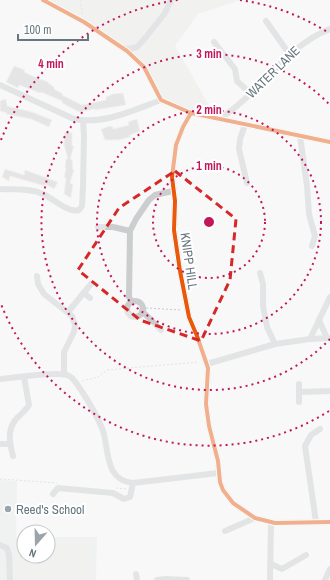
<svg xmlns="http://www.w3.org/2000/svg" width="330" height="580" viewBox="0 0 330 580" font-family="'Archivo Narrow',sans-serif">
<rect width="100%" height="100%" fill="#f8f8f8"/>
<polygon fill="#e7e9e8" points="0,480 17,481 16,537 24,537 24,556 48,556 48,537 97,537 96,580 0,580"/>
<g fill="#e8eae6">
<polygon points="47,0 241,0 198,14 175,46 215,116 193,111 162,98 145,66"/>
<polygon points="89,542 92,580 14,580 16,545 24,545 24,556 48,556 48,544"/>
</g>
<g fill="#cecfd0" stroke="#e8e8e8">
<polygon points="14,66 25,70 24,72 37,78 46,81 55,88 54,89 63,94 62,95 82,105 106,100 106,97 113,94 123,93 126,105 95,110 95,109 79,112 62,103 62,101 41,92 40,93 19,85 18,88 6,82"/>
<polygon points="6,99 7,106 32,112 52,120 49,127 31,119 6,114 7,113 0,111 0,101"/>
<polygon points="137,119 140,131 130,135 130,137 118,140 105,140 101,129 110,126 113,127 113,129 129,125 128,122"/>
<polygon points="65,132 72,133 72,146 74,146 70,159 72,159 73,170 74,170 70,183 73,184 71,198 64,194 66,178 64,178 66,168 65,168 66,159 68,159 64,145"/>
<polygon points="5,169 24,175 25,170 58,182 54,189 45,184 45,186 10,176 9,181 2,177"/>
</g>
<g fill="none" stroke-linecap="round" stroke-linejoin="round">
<g stroke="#c9cacb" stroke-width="1" stroke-dasharray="2 2" stroke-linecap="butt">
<polyline points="80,0 83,15"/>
<polyline points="146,308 181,310"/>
<polyline points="82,381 98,377 107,370 199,362"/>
<polyline points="0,479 57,483"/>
<polyline points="116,488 127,489"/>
</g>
<g stroke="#cbcdce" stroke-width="6">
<polyline points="43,0 84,22 127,51 144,67 161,100 191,113 330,142"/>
<polyline points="266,21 290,55"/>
<polyline points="214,42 235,69 237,81 251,94"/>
<polyline points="123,48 130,49 137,47 146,37 165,13 171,0"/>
<path d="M 0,85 L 74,119 C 103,125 134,110 161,100"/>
<polyline points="191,113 183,127 176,145 172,177 175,201 174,230 180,271 189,317 197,336 208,368 206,404 209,426 218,461 220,482 223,490 233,503 255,518 275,523 330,522"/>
<path d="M 219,119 C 260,94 285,46 330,29"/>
<polyline points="245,125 240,139 239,149 247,183"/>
<polyline points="300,136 307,186 309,214 315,236 312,246"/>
<path d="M 0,189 C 14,190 30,188 43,194 C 54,199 68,213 79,210 L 82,206 L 83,187 L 84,135 L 83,121"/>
<polyline points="98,227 113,227 130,231"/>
<polyline points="260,273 263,284 263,306 267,327 275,344"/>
<polyline points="37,276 38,284 44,294 72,316 75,325 74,332 64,352 64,374"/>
<polyline points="84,293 90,298"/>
<circle cx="135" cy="309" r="8"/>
<polyline points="132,302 129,297 130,231 136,219 149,200 155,195 173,191"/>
<polyline points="142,311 161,330"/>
<polyline points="68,312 91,284"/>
<polyline points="319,320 327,338"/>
<polyline points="310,339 330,297"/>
<polyline points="207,364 275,344 310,339 330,338"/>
<path d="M 0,379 C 16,378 52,371 67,375 C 74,377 77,385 81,390 C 89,402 96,414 102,428 C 110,448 103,480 133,483 L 218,473"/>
<polyline points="299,384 299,402"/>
<polyline points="300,392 330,391"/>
<polyline points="0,444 10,444"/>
<path d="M 13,456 C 9,442 7,427 18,417 C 22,413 26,410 29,405 L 24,377"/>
<polyline points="53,494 58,488 113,493 124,499 130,497 133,483"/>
<polyline points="316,522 305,446 311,435 320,429"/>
<polyline points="225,531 255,518"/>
<polyline points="0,545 7,548 9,555 10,580"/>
<polyline points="271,564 282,569 306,555"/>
<polyline points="136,574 137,580"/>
<polyline points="157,580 165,579 187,580"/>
<polyline points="270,580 271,522"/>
<polyline points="325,580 330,569"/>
</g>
<g stroke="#fff" stroke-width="6">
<g id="cycleway">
<polyline points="43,0 84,22 127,51 144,67 161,100 191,113 330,142"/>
<polyline points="191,113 183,127 176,145 172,177 175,201 174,230 180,271 189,317 197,336 208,368 206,404 209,426 218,461 220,482 223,490 233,503 255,518 275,523 330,522"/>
</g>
</g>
<use href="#cycleway" stroke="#e8590c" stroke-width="4"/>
</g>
<path d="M0 0H330V580H0ZM 175,171 L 236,219 L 230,280 L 201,341 L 140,320 L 78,270 L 119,208 Z" fill="#f8f8f8" fill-opacity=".55" fill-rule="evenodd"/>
<path fill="none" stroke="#d62828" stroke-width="3" stroke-dasharray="8 5" stroke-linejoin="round" d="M 175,171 L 236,219 L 230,280 L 201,341 L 140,320 L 78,270 L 119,208 Z"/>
<g fill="none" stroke="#c2185b" stroke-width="2" stroke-dasharray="2 4">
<circle cx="209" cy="222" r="56"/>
<circle cx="209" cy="222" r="112"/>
<path d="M330 339A168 168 0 1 1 330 105"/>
<path d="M329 411A224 224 0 0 1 1 304M1 140A224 224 0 0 1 178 0M240 0A224 224 0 0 1 329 33"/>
</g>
<circle fill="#9aa4a9" stroke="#fff" stroke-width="1.5" cx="8" cy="509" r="4"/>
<g text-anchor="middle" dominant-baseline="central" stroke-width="4" stroke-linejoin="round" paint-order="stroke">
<g font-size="13" fill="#67777f" stroke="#fff">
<text transform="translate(273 72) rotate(-44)">WATER LANE</text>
<text transform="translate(189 261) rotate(82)">KNIPP HILL</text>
</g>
<g font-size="13" fill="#67777f" stroke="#fff" text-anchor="start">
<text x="16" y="509">Reed's School</text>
</g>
</g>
<circle cx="209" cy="222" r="6" fill="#c2185b" stroke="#fff" stroke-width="2"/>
<g font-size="12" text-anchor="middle" font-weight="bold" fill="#c2185b" stroke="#fff" stroke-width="4" stroke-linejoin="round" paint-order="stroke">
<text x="209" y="58">3 min</text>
<text x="51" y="68">4 min</text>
<text x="209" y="114">2 min</text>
<text x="209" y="170">1 min</text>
</g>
<g transform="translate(36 544) rotate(200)"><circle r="19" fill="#ffffff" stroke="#c2c9cc"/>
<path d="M0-3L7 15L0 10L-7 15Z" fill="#9aa4a9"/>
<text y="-6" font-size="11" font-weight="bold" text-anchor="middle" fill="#67777f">N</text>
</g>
<path d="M18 34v6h70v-6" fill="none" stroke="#67777f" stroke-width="2"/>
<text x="24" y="34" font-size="12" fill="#67777f" stroke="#ffffff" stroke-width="3" paint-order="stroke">100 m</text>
</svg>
